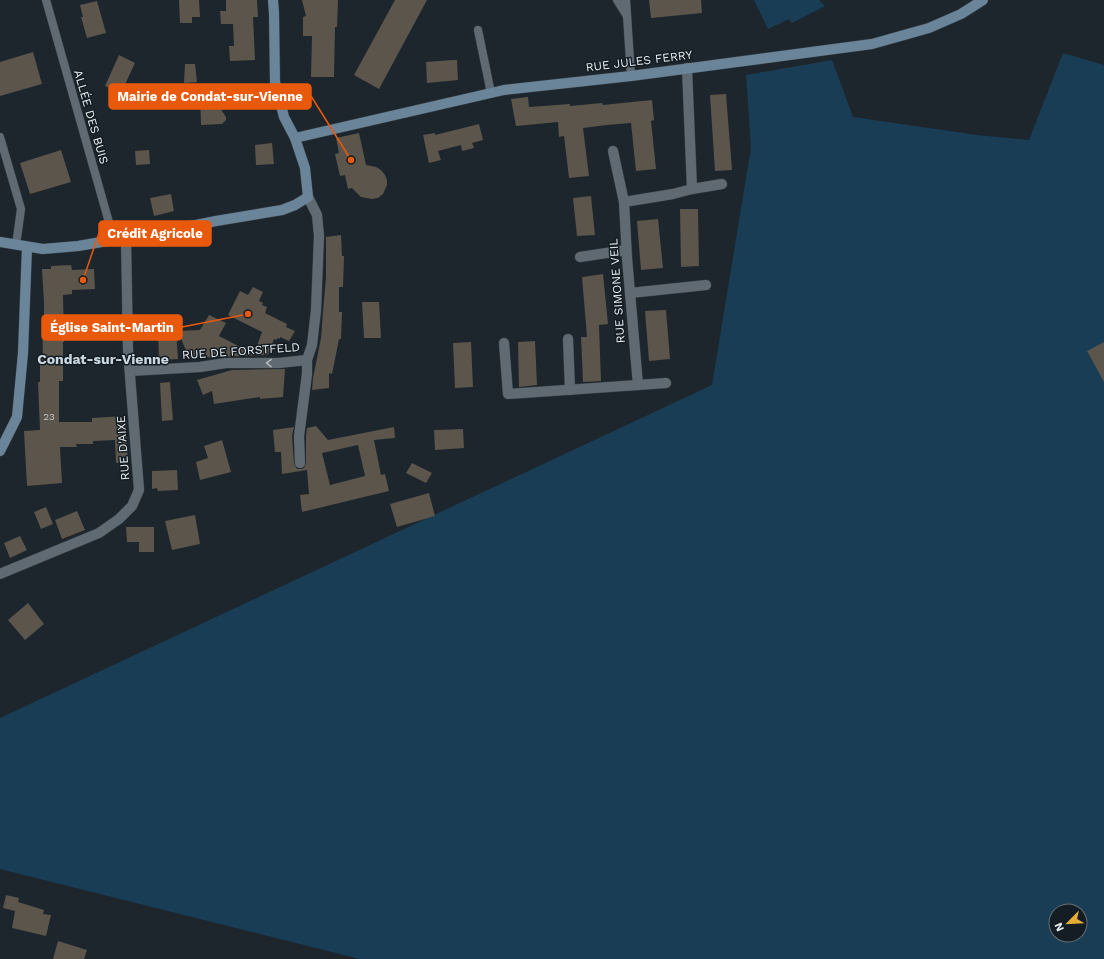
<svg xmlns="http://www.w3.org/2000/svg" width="1104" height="959" viewBox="0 0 1104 959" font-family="'Work Sans',sans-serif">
<rect width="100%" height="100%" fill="#1d262d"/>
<g fill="#193d55" fill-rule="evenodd">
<polygon points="754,0 819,0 825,6 792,23 789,19 768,29"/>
<path d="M 1063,53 L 1104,65 L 1104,959 L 360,959 L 0,869 L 0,718 L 712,385 L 751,148 L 746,75 L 832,60 L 853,117 L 977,135 L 1029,140 ZM 1056,911 L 1080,911 L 1080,935 L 1056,935 Z"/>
</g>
<g fill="#5b554b" fill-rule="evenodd">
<polygon points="179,0 199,0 200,17 192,17 192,23 180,23"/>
<polygon points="226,0 257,0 258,17 253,17 255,60 230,61 229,46 234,46 233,24 221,24 220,11 226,11"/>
<polygon points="302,0 338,0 337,27 335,27 334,77 311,77 312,36 303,36 303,17 306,16"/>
<polygon points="395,0 427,0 379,89 354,75"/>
<polygon points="649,0 701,0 702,13 651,18"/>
<polygon points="97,1 106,33 87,38 81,17 83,17 80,5"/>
<polygon points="33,52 42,84 0,96 0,62"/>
<polygon points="119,55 135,63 121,93 105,86"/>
<polygon points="452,60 457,60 458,80 427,83 426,62"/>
<polygon points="185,64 195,64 197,82 184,83"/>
<polygon points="200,89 219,89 220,108 226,117 226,120 222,124 201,125"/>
<polygon points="726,94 732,170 715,171 710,95"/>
<polygon points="528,97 529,107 570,104 570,106 602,103 603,105 652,100 654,120 651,121 656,169 636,171 631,123 607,125 583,128 589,176 569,178 564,136 559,137 558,122 516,126 511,99"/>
<polygon points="479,124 483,140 472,143 474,148 462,151 461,145 438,151 441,160 429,163 423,135 435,133 435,135"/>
<polygon points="359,133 366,165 376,167 381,170 385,175 387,180 387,185 383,194 378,198 372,199 361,197 352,188 348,189 345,175 340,176 335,154 339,153 336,138"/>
<polygon points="272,143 274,164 256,165 255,145"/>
<polygon points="61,150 71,182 30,194 20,163"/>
<polygon points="149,150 150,164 136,165 135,151"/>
<polygon points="171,194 174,211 154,216 150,198"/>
<polygon points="591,196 595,235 577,236 573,198"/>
<polygon points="680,209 698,209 699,266 681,267"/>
<polygon points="658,219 663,268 641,270 637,221"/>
<polygon points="341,235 342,256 344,256 343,287 339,287 339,312 342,312 341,339 339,339 332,374 329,373 329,388 312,390 313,378 321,338 323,312 326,277 326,237"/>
<polygon points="71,265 72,270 94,269 95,289 72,290 72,294 63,295 64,342 63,342 63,381 59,381 59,422 92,422 92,418 125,416 128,462 116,463 115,440 93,441 93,444 76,444 77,447 60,447 62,483 27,486 24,431 40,430 38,382 40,382 40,359 43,359 42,320 44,320 44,303 42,269 51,269 51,266"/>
<polygon points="603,274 608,324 599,325 601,381 583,382 581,337 587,337 582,277"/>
<polygon points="253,287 263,292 259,301 263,303 262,305 267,307 265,313 287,324 286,327 295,331 289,341 280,337 280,339 278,338 276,340 274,339 268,355 189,358 178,331 200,330 209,315 226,323 219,336 254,354 262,332 228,315 240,291 248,295"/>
<polygon points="362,302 379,302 381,338 364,338"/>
<polygon points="666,310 670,359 649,361 645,311"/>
<polygon points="176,331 178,359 159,360 158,332"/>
<polygon points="535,341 537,385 519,387 518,342"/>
<polygon points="471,342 473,387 455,388 453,343"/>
<polygon points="1104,342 1104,382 1087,351"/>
<polygon points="285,369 283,397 260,399 260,397 214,404 212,391 203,395 197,380 232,370"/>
<polygon points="170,382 173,420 162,421 160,383"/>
<path d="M 316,426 L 328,440 L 394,427 L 395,438 L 374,440 L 381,475 L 385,474 L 389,491 L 302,512 L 300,495 L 309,494 L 307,470 L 282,474 L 281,452 L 275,452 L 273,430 L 294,427 L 292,436 L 294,463 L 297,469 L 301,469 L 304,468 L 306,463 L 306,436 L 307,428 ZM 358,445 L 365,476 L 330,485 L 322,453 Z"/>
<polygon points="463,429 464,448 435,450 434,430"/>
<polygon points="222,440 231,472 200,480 196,462 208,458 204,446"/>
<polygon points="412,463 432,473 426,483 406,473"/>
<polygon points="177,470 178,490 158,491 157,488 152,489 152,471"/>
<polygon points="429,493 435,516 397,527 390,504"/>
<polygon points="46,507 53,524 41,529 34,512"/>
<polygon points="77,511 85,530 62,539 55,520"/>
<polygon points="195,515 200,544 172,550 165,521"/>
<polygon points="126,527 154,527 154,552 139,552 139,542 127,542"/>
<polygon points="20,536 27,550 10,558 4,543"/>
<polygon points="28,603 44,624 25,640 8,620"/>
<polygon points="6,895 19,898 18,902 44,910 43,914 51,915 46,936 12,928 15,911 3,908"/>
<polygon points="58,941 87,950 84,959 53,959"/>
</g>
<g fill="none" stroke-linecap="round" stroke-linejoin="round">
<g stroke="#384045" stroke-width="9">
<g id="lane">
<polyline points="46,0 114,240"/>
<polyline points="617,0 627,16"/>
<polyline points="626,0 631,76"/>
<polyline points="478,30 491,93"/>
<polyline points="0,137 21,209 17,238 15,245"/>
</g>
</g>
<g stroke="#384045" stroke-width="11">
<g id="street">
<polyline points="613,151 624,202"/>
<polyline points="692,189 722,184"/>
<polyline points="580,257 626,250"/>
<polyline points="630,293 706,285"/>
<polyline points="568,339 570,390"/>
<polyline points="504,343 508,394 638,385 627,258 624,202 673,194 692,189 687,68"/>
<polyline points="130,371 200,367 226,363 279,363 307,360"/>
<polyline points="638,385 666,383"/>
<polyline points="300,463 299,436 307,374 307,360 312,345 316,310 319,236 317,215 308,197"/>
<polyline points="0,574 99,533 119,519 132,506 139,490 128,350 126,238"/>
</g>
</g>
<g stroke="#384045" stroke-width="11">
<g id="secondary">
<polyline points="295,138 504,90 631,76 872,44 929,28 961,14 983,0"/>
<polyline points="0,242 43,249 78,246 166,231 216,221 282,210 295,205 308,197 305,168 295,138 284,117 275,82 274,13 273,0"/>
<polyline points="0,451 17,417 23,353 27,247"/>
</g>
</g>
<use href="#lane" stroke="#606a72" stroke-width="8"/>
<use href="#street" stroke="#606a72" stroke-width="10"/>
<use href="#secondary" stroke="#6a8599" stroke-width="10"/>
</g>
<defs><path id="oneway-chevron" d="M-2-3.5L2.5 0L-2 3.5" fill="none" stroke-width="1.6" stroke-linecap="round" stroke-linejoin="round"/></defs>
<use stroke="#b0b8be" href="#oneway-chevron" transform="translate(269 363) rotate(-179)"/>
<g text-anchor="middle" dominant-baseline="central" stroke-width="3" stroke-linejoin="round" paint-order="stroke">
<g font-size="10" fill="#c3c6c7">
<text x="49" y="416">23</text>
</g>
<g font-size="12" fill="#e6ecf0" stroke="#141d23">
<text transform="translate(639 61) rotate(-7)">RUE JULES FERRY</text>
<text transform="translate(91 117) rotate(74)">ALLÉE DES BUIS</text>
<text transform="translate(617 291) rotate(-94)">RUE SIMONE VEIL</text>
<text transform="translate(241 351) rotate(-4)">RUE DE FORSTFELD</text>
<text transform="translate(123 448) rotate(-94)">RUE D'AIXE</text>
</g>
<g font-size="14" font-weight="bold" fill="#ccd8e1" stroke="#141d23">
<text x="103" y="359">Condat-sur-Vienne</text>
</g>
</g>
<path fill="none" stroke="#e8590c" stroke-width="1.5" d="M351 160L311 96M83 280L99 233M248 314L182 327"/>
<g fill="#e8590c" stroke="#141d23" stroke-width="1.5">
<circle cx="351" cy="160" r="4"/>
<circle cx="83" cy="280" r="4"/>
<circle cx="248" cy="314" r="4"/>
</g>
<g fill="#e8590c" stroke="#e8590c" stroke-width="1.5">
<rect x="109" y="84" width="202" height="25" rx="4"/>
<rect x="99" y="221" width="112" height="25" rx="4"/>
<rect x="42" y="315" width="140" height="25" rx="4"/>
</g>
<g font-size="13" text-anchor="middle" font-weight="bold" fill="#fff">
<text x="210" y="101">Mairie de Condat-sur-Vienne</text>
<text x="155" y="238">Crédit Agricole</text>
<text x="112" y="332">Église Saint-Martin</text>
</g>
<g transform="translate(1068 923) rotate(246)"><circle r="19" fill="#141d23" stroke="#687075"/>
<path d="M0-3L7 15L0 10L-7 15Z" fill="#e6ac36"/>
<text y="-6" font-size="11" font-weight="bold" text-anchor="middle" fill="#e6ecf0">N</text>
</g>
</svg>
